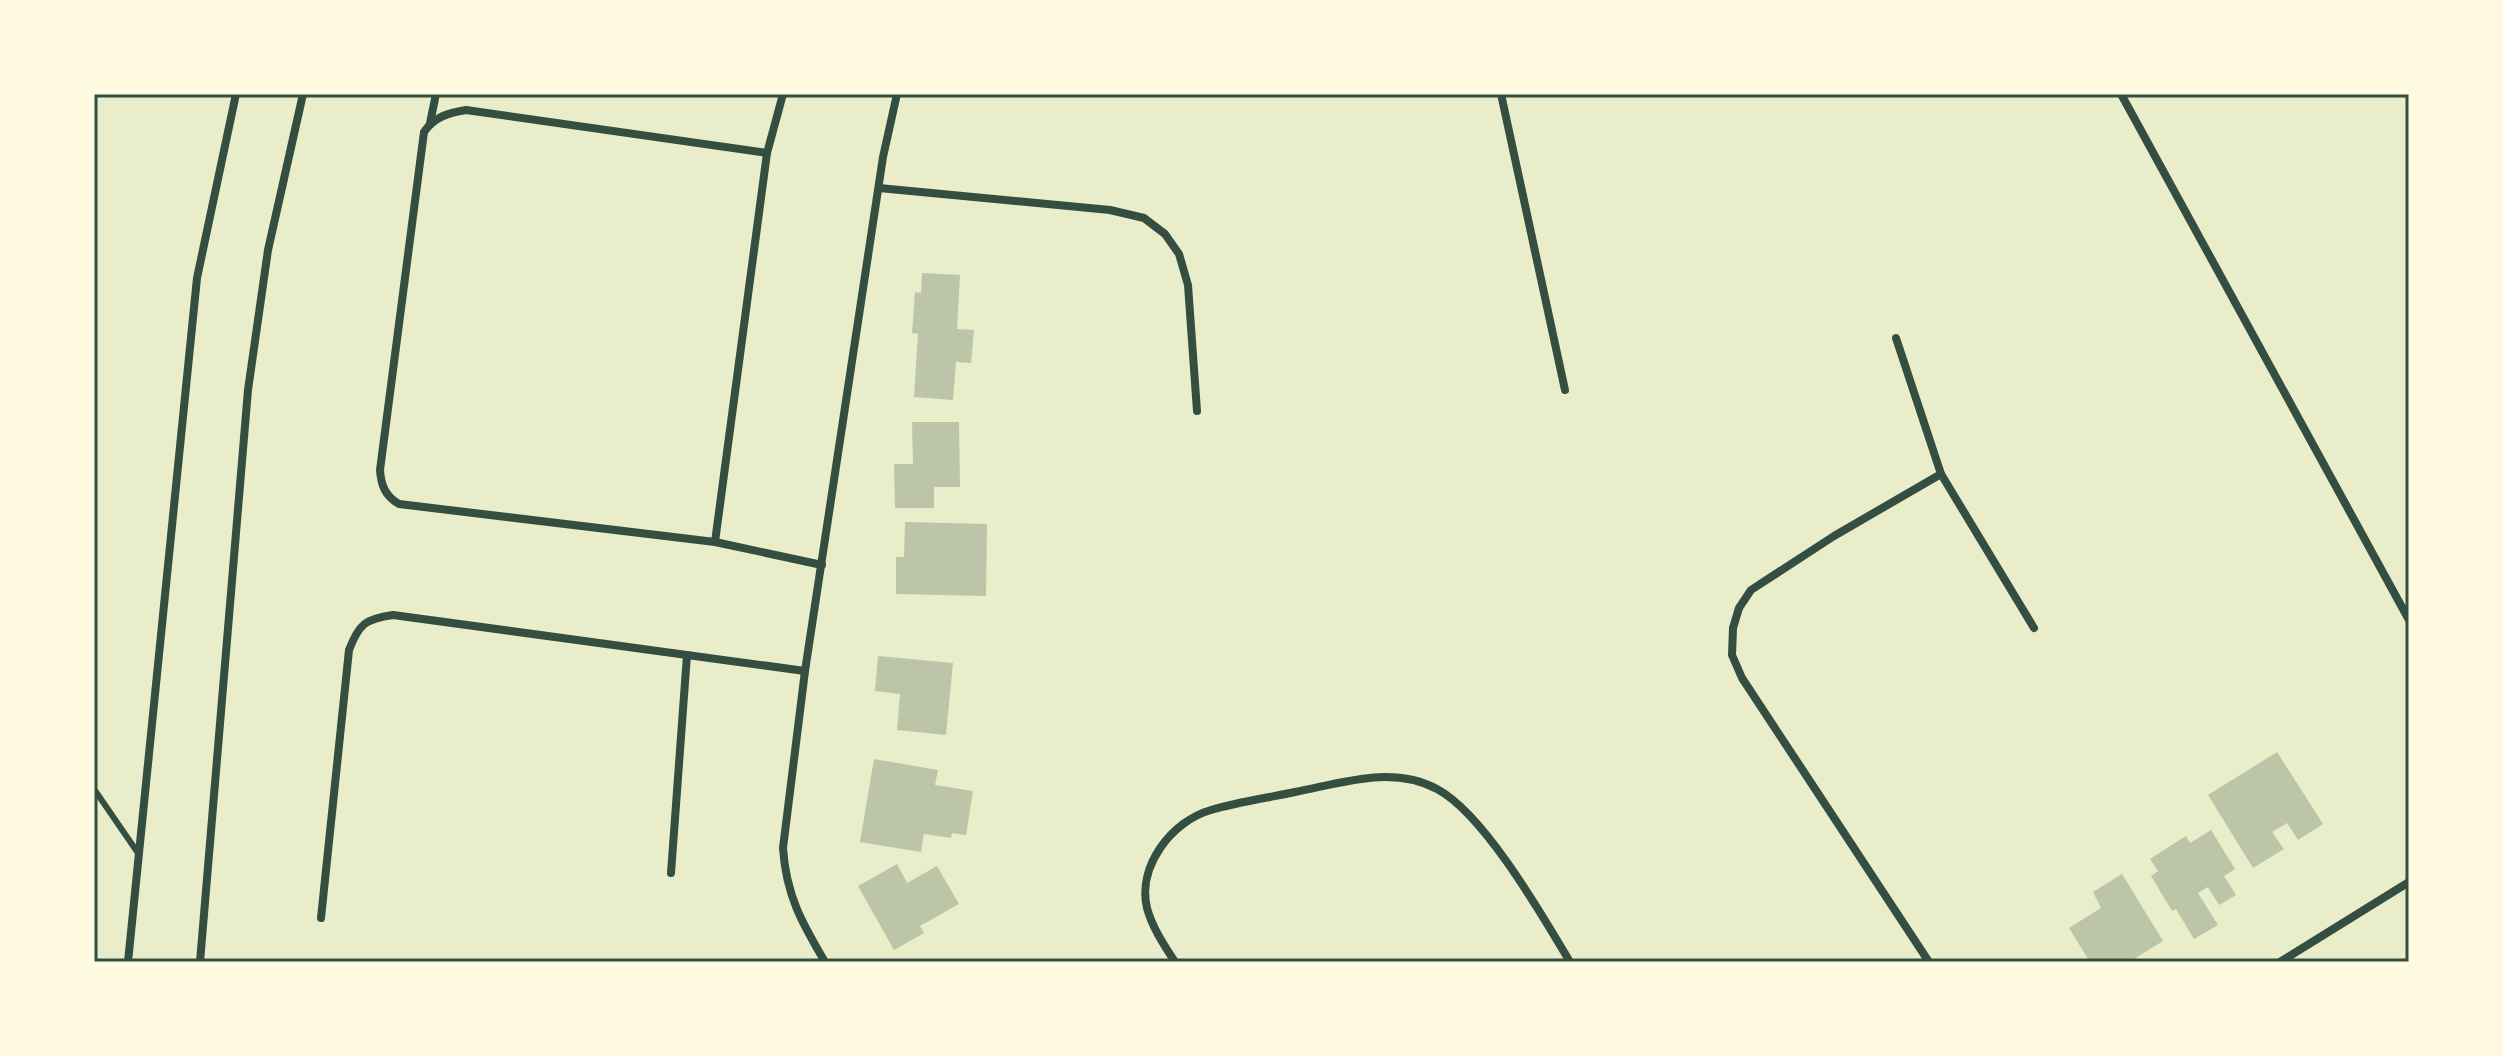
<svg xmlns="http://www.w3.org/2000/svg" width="2503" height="1056" viewBox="0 0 2503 1056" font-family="Figtree,sans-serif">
<rect width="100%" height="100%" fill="#e9edc9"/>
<g fill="#bcc5a7">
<polygon points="922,273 960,275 957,329 974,330 971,363 956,362 953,400 914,397 918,334 912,333 915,292 921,293"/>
<polygon points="912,422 959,422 960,487 934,487 934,508 895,508 894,464 913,464"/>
<polygon points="905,522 987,524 986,596 896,594 896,557 904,557"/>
<polygon points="878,656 953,663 946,735 897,730 900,694 875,691"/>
<polygon points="2277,752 2323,824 2298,840 2287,823 2272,832 2284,849 2253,868 2208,795"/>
<polygon points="874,759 938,770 935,785 973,791 966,835 952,833 951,838 924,834 921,852 860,842"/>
<polygon points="2211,830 2235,869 2224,876 2236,895 2219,905 2208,887 2198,893 2218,925 2194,939 2176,909 2172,911 2151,876 2158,871 2150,859 2186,836 2190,843"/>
<polygon points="897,864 907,883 937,866 959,904 920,926 924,933 894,950 858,886"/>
<polygon points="2122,874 2163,941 2129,962 2090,962 2069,928 2101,908 2093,892"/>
</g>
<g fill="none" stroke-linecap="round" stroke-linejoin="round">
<polyline stroke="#344e41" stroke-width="6" points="94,789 138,853"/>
<g stroke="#344e41" stroke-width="8">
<polyline points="1501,94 1565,390"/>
<polyline points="2121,94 2409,620"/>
<polyline points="430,123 436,94"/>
<path d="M 767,153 L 466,110 C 448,113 434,117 424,132 L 380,470 C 381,485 385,496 399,504 L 715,542 L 822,565"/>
<polyline points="879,188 1110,210 1144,218 1165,234 1179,254 1188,285 1197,411"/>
<polyline points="1896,338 1941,474 2034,628"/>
<polyline points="715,542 767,153 783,94"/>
<polyline points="671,873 687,655"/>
<path d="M 321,918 L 349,650 C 359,624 365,619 393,615 L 805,671"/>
<polyline points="128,962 197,278 236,94"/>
<polyline points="200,962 248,390 268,250 303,94"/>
<path d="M 825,962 C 802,923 786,895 783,848 L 805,671 L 883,157 L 897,94"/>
<path d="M 1175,962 C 1164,945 1152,927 1147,908 C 1137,866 1172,821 1211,810 C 1238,802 1267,798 1295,792 C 1342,783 1392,765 1437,789 C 1484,814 1542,915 1570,962"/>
<polyline points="1929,962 1742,678 1732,655 1733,628 1739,608 1751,590 1834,536 1941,474"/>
<polyline points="2280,962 2409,882"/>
</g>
</g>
<rect width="2503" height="1056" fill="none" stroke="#fefae0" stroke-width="192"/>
<rect x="96" y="96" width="2311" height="864" fill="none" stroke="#344e41" stroke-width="3"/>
</svg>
